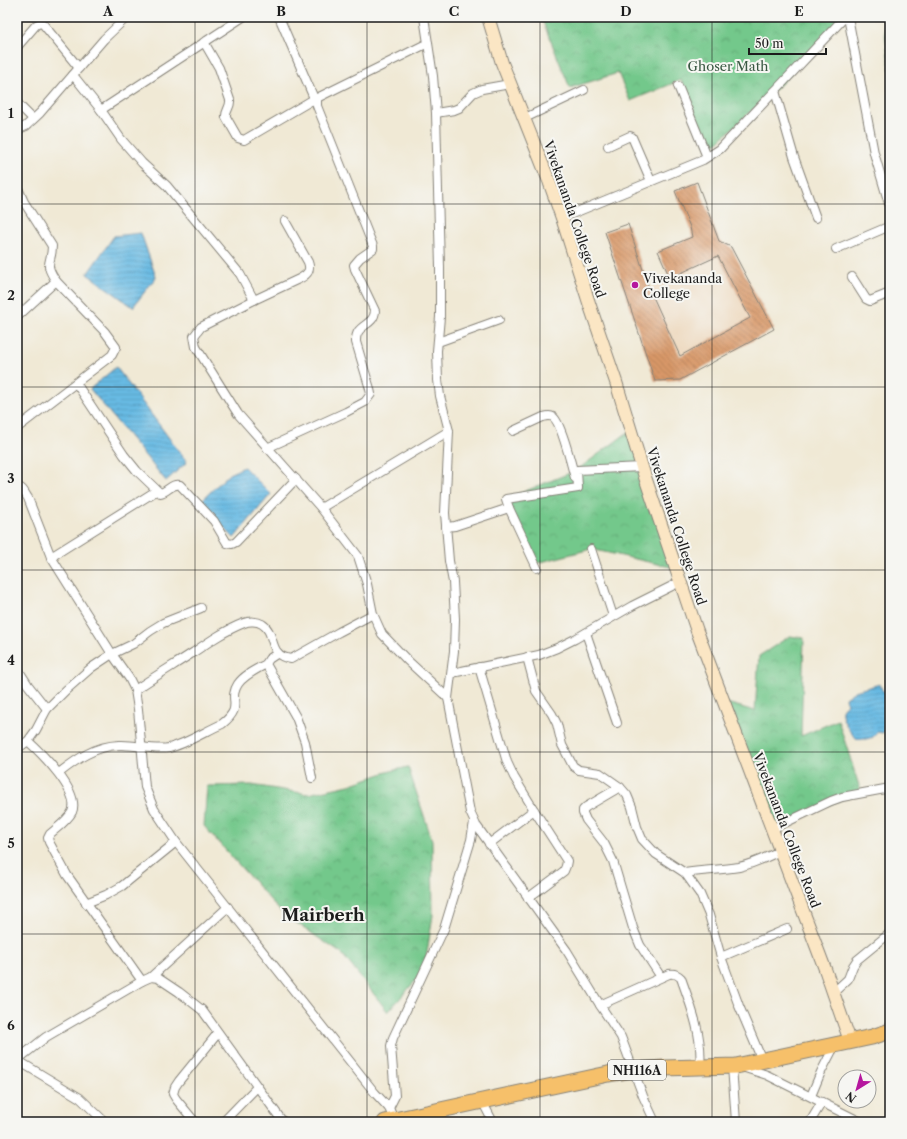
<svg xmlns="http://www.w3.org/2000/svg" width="907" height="1139" viewBox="0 0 907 1139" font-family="'Libre Caslon Text',serif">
<defs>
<pattern id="forest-crowns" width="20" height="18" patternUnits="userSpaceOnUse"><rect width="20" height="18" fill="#5eac77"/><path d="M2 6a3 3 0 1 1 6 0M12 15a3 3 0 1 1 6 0" fill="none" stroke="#4d8b61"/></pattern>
<pattern id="park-crowns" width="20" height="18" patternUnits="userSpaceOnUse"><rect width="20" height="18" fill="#73c88b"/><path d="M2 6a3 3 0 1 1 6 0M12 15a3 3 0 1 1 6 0" fill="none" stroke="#63ab77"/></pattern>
<pattern id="water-rules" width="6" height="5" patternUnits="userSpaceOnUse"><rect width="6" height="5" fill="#67bae3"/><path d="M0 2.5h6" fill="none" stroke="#599fc2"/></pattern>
<pattern id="building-back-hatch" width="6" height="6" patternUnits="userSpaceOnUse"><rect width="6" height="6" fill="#d89768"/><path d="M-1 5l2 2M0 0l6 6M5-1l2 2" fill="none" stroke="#ae7a55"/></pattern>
</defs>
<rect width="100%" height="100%" fill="#f6f6f2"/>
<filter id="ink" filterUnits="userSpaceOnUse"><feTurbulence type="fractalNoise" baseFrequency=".025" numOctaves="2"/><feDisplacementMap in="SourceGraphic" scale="8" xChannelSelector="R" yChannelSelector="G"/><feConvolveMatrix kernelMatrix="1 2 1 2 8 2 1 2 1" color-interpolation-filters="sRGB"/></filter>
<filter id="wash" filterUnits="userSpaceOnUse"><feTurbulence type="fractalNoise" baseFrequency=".012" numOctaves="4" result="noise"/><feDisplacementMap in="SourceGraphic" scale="16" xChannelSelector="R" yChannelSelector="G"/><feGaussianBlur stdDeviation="0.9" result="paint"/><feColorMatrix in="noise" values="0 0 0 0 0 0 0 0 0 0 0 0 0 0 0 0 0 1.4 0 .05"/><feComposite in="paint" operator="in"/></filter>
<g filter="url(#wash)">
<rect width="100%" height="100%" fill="#f0e9d5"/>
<polygon fill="#edd7bb" points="718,256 750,318 680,356 649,288"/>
<polygon fill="url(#forest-crowns)" stroke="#3d644a" points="883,17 890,17 890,70"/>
<g fill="url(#park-crowns)" stroke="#487254">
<polygon points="541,17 842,17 784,81 709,150 681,80 630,101 618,73 570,88"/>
<polygon points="631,430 675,568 591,549 537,563 506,499 577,470"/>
<polygon points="790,636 804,638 801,736 838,720 861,792 773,826 723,702 755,711 759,656"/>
<polygon points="408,767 432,840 433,915 424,971 388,1012 342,954 282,913 204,826 207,786 252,785 308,794 349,785 387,772"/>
</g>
<g fill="url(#water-rules)" stroke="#426b80">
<polygon points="141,233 156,277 133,307 87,274 114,236"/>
<polygon points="116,367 187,462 166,481 90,389"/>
<polygon points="244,467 271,494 234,538 199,503 229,474"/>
<path d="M 880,684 L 882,690 L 885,692 L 890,692 L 890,728 L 887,727 L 883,733 L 877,732 L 873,737 L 869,739 L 857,739 C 851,735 840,717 842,710 C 843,707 845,706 847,704 L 845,698 L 855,691 Z"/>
</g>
<g id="blocks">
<polygon fill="url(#building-back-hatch)" points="697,182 719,241 731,247 774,329 680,380 655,381 605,232 628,224 649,288 680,356 750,318 718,256 670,278 658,251 692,237 690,227 675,191"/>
</g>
</g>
<g filter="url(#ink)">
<use href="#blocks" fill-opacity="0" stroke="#868278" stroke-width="1"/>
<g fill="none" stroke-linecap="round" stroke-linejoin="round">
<g stroke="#868278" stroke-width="10">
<g id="street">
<polyline points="279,17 316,103"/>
<polyline points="424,17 433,76 436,113 440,267 440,317 437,351 438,380 440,396 449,431 445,513 449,561 453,582 455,619 454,651 448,698 470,812 476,825 567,951 600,1005 621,1037 643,1096 655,1122"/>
<polyline points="848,17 874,153 890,207"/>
<path d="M 204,42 L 219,68 L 230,100 C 231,107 225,111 226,117 L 238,138 L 244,140 L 314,99"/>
<polyline points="17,47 36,25 40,23 43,24 79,68"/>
<polyline points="73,75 101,110 121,139 142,163 167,186 240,274 254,300 201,327 194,336 196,347 238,414 321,508 358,556 367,584 373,614 382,634 407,660 448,698"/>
<polyline points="678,86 707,157"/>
<polyline points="775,91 794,157 816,218"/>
<polyline points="17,103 33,119"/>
<polyline points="101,110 243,17"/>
<polyline points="436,113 454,110 459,108 473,93 482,89 510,84"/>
<polyline points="525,118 584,90"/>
<polyline points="17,130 26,126 40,113 104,39 127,17"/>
<polyline points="608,146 630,136 632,137 651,181"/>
<path d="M 17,186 L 24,202 L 52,246 C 52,264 43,262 56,281 L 105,332 L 116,347 L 112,355 L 17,428"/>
<polyline points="562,218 703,160 720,149 845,17"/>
<polyline points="836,249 890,226"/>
<polyline points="852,277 866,299 870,301 890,293"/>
<path d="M 254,300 L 301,278 C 308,274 311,270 308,262 L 285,221"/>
<polyline points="17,317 56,281"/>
<polyline points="438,342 499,320"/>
<path d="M 76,383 L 124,455 L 137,471 L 160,493 C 168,492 171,483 180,485 L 214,521 L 227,543 L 232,544 L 236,542 L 296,479"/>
<path d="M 513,431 L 543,417 C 547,416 550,415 553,417 C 561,422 572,467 575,478"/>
<path d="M 267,448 L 346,412 L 365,402 L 371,394 L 370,389 L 356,342 C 355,323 374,327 375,311 L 355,269 L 354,265 L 360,258 L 373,249 L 373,246 L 317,106 L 317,98 L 428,43"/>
<path d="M 17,487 C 23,487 25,494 28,498 L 51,557 L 112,654 L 129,678 L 135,690 L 138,709 L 145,787 L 154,809 L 176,842 L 375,1093 L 389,1108 L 394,1120"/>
<polyline points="321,508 449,431"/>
<polyline points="509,508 537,568"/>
<polyline points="446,527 455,526 509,508 506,499 578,488 577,470 642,467"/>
<polyline points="591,549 613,616"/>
<polyline points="51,557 156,491"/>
<polyline points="586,633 617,723"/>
<polyline points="278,653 269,659 266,664 296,717 305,742 312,778"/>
<polyline points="527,657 536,691 552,714 557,724 562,745 573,766 579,770 600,773 620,787 627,795 632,807 637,827 642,839 656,854 685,873 700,894 709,915 721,957 739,1006 762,1060"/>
<polyline points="479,667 507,762 514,777 534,810 567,861 566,866 564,871 528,898"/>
<polyline points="17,668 28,685 47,709"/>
<polyline points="452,673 539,655 557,648 575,639 632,606 680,582"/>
<path d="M 135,690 C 154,677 174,665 194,652 C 210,641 226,630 244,623 C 249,621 257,621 262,624 C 277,633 267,656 291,659 L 339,632 L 373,614"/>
<path d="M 28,741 C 41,753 81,792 72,812 C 68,820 57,828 50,834 L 48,838 L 49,842 L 67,875 L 142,981"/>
<polyline points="17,749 28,741 36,730 47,709 66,690 91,668 112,654 133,644 150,631 163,623 201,608"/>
<path d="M 59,773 C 77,759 95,746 119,745 C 136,744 152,751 169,748 C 186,744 206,731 222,724 C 245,706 227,701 238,684 C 244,675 257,669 266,664"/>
<polyline points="620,787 586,807 583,810 583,813 586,820 604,843 613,861 633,928 640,945 661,977"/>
<polyline points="772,829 831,801 842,797 890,788"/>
<polyline points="489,844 534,810"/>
<path d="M 685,873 C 703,870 721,870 739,867 C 753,864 767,857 780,851"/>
<polyline points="86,903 106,895 122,886 176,842"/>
<polyline points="721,957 787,929"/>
<polyline points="151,977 228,907"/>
<polyline points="834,992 848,979 853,966 857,960 890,933"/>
<path d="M 600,1005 L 669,974 C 674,973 677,974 681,978 C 691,1006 703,1036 700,1067"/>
<polyline points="17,1060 46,1037 142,981 151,977 158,978 179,992 202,1010 283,1122"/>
<polyline points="17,1060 80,1098 105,1122"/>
<polyline points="732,1066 736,1122"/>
<polyline points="742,1067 767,1075 861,1122"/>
<polyline points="811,1096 821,1072 835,1045"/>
<polyline points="482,1101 493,1122"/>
<polyline points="389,1108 395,1096 391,1046 393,1038 444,929 471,840 474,822"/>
<polyline points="195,1122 176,1099 173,1094 175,1087 179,1081 218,1033"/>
<polyline points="223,1122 257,1087"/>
<polyline points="810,1122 822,1102"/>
</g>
</g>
<g stroke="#868278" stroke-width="14">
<polyline id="secondary" points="488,17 502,63 549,181 562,218 590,306 616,382 645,477 697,631 825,969 850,1041"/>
</g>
<g stroke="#868278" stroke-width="17">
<polyline id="highway" points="385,1122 608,1074 634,1070 663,1068 736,1066 872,1037 890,1031"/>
</g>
<use href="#street" stroke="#fff" stroke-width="8"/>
<use href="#secondary" stroke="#fbe6c4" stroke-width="12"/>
<use href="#highway" stroke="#f6c06b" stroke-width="15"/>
</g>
</g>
<path fill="none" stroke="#1c1c1c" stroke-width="1" stroke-opacity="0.55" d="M 195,17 L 195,1122M 367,17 L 367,1122M 540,17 L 540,1122M 712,17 L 712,1122M 17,204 L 890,204M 17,387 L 890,387M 17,570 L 890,570M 17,752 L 890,752M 17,934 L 890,934"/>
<circle fill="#b5179e" stroke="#f6f6f2" stroke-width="1.5" cx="635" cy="285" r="4"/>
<g text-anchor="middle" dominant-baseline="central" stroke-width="4" stroke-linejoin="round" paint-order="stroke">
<rect fill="#f6f6f2" stroke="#5d5d5c" stroke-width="1" x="608" y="1060" width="58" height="20" rx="3"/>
<g font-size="12" font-weight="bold" fill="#1c1c1c">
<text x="637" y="1070">NH116A</text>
</g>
<g font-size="13" fill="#3a5843" stroke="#f6f6f2">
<text x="728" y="66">Ghoser Math</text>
</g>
<g font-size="13" fill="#1c1c1c" stroke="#f6f6f2">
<text transform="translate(575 219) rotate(71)">Vivekananda College Road</text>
<text transform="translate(677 526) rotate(72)">Vivekananda College Road</text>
<text transform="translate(787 830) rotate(69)">Vivekananda College Road</text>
</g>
<g font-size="13" fill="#1c1c1c" stroke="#f6f6f2" text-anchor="start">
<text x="643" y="278">Vivekananda<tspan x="643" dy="15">College</tspan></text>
</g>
<g font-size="17" font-weight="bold" fill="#1c1c1c" stroke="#f6f6f2">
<text x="323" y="915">Mairberh</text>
</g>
</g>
<rect width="907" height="1139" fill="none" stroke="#f6f6f2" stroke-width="44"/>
<g transform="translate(857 1089) rotate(217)"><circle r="19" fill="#f6f6f2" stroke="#9f9f9c"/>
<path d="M0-3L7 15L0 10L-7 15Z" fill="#b5179e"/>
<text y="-6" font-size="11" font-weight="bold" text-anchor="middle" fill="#1c1c1c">N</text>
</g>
<path d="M749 48v6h77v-6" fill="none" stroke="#1c1c1c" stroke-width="2"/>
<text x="755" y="48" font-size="12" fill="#1c1c1c" stroke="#f6f6f2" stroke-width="3" paint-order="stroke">50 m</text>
<rect x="22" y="22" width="863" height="1095" fill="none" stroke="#1c1c1c" stroke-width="1.5"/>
<g font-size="13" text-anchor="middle" font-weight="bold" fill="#1c1c1c">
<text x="108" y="16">A</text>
<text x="281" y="16">B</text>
<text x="454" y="16">C</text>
<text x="626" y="16">D</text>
<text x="799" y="16">E</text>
<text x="11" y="118">1</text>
<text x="11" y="300">2</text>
<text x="11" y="483">3</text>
<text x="11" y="665">4</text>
<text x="11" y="848">5</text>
<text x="11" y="1030">6</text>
</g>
</svg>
